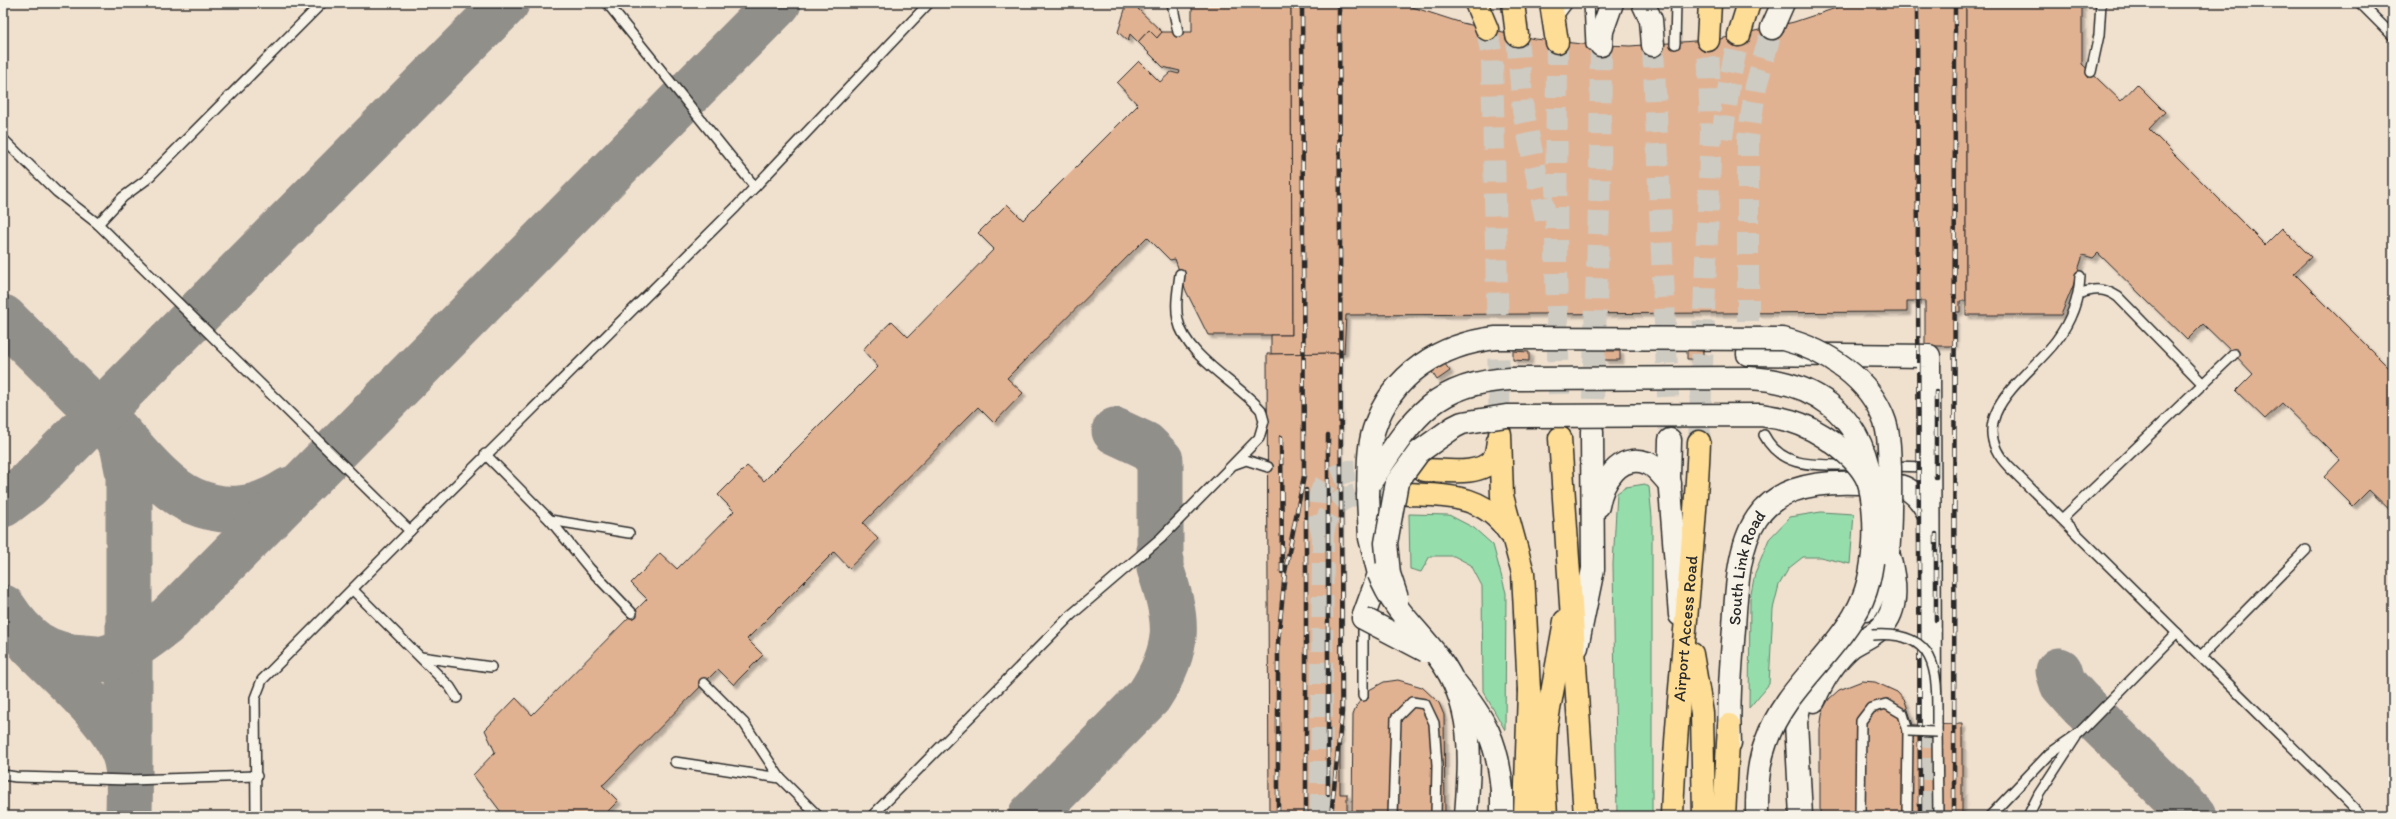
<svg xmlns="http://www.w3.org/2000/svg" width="2396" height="819" viewBox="0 0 2396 819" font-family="Itim,sans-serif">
<defs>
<filter id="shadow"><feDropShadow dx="3.5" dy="3.5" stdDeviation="1" flood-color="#0004"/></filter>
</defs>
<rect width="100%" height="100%" fill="#f7f3e8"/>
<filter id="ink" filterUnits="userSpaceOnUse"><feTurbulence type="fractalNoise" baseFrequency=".025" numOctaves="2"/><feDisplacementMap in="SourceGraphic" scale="8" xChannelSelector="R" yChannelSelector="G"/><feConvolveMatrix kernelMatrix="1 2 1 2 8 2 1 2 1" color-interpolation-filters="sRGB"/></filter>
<g filter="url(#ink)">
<rect fill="#f0e0ce" x="3" y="3" width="2390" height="813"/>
<g fill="#96ddac" stroke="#60846c">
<polygon points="1645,484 1649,487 1652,517 1652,816 1617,816 1613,564 1617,493 1626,487"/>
<polygon points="1821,512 1854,514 1850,564 1820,557 1803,557 1789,568 1779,585 1773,609 1769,684 1749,708 1750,599 1755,573 1769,539 1790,517"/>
<polygon points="1409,514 1449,515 1474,528 1493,545 1506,593 1505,730 1483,691 1482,586 1471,565 1454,556 1430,556 1421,572 1410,569"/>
</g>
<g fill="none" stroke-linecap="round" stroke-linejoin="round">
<g stroke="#918f8a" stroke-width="47">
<path d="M 3,318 C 38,353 74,388 109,423 C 132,447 162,488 193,501 C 228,516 259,510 290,490"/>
<polyline points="113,430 123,445 129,475 129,780"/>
<polyline points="3,504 28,485 506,3"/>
<path d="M 3,608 C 24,640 45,657 85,658 C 90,658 98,660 103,659 C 126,654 146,637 164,624 L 778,3"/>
<path d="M 31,644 C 58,672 106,713 122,747 C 132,767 129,794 129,816"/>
<polyline points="2059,671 2063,684 2078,701 2194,816"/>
<path d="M 1031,816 L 1149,696 C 1181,647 1178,620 1160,568 L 1160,460 L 1145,445 L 1115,431"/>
</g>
</g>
<g fill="#e1b292" stroke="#2b2b2b" filter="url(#shadow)">
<polygon points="1127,3 1140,3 1138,9 1162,32 1157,38 1149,30 1138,42 1130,34 1128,41 1118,32"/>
<polygon points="1192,3 1291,3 1292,335 1208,335 1186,291 1175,259 1170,260 1147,237 1007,378 1023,393 994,423 978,407 863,523 878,539 868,550 849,568 834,552 747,639 763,655 739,679 734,685 718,669 604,784 602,785 618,801 603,816 504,816 473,775 495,752 485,730 516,698 532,715 647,599 631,583 644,570 660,553 677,569 734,511 718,495 747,466 764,481 878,367 863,350 867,345 892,321 908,337 994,249 978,233 1007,204 1023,220 1138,105 1117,83 1139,61 1160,82 1171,72 1179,74 1180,71 1163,67 1138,42 1149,30 1157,38 1162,32 1192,32"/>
<polygon points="1291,3 1400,3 1462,23 1535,39 1582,44 1630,46 1720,39 1794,22 1851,3 1966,3 1966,301 1960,301 1960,312 1955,312 1954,346 1925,346 1925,301 1907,301 1907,312 1346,315 1344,353 1271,354 1271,335 1292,335"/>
<polygon points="1966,3 2082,3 2082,64 2121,101 2137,84 2165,112 2149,129 2265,245 2282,228 2311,257 2294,273 2393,372 2393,513 2369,490 2353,506 2324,477 2340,460 2326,446 2282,403 2265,419 2236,391 2253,374 2234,354 2203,324 2187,340 2098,253 2093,258 2083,255 2073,286 2061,315 1966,315"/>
<polygon points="1687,350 1703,351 1703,359 1687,359"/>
<polygon points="1513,351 1529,352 1529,361 1513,360"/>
<rect x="1604" y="351" width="16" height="9"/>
<polygon points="1339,353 1340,794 1347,794 1347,816 1269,816 1267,354"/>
<polygon points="1445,364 1450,371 1437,380 1432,372"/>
<polygon points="1398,680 1422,687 1439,703 1444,715 1445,816 1352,816 1353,715 1357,705 1369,690 1384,682"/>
<polygon points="1862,681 1875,682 1897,692 1905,701 1913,725 1962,724 1962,816 1820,816 1820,729 1823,709 1829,699 1839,690"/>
</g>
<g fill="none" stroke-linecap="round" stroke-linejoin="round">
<g stroke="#cecbc2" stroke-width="22" stroke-dasharray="22 11" stroke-linecap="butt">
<polyline points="1748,354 1748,138 1756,86 1772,28"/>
<polyline points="1930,725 1930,816"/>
<polyline points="1321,816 1323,536"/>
</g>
<g stroke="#cecbc2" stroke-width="22" stroke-dasharray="22 11" stroke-linecap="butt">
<polyline points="1653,45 1670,440"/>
<polyline points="1592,432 1600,174 1601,45"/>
</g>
<g stroke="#cecbc2" stroke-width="22" stroke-dasharray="22 11" stroke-linecap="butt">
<polyline points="1487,29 1492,58 1500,434"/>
<polyline points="1517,35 1523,110 1548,229"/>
<polyline points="1557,42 1556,272 1560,434"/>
<polyline points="1722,138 1730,78 1739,35"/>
<polyline points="1699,442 1711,133 1708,40"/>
<path d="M 1323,535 C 1330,485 1370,493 1409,494"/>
<path d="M 1323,536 C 1317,514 1314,499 1328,479 L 1349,471 L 1387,469"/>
</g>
<g stroke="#2b2b2b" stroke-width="12">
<g id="service">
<polyline points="607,3 755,187"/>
<polyline points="1172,3 1178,32"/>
<polyline points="1589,3 1591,45"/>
<polyline points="2360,3 2393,36"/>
<polyline points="1556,19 1568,3"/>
<polyline points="1675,44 1676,3"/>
<polyline points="2091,72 2099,35 2101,3"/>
<polyline points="3,139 57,192 98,224 410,531 262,680 255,698 256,816"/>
<polyline points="98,224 123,197 146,180 322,3"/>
<path d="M 2080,276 C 2079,301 2071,321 2056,341 C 2029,377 1960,417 2009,467 L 2362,816"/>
<path d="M 2079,294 C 2094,288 2105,288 2118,297 L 2203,384"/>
<path d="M 1764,435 C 1783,471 1819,464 1854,465"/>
<polyline points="485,454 550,520 590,569 632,613"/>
<polyline points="1235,464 1246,460 1268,467"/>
<polyline points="1889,466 1929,467"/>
<polyline points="2062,519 2234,354"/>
<polyline points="550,520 629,533"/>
<polyline points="410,531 736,207 929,3"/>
<polyline points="353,590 450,687 457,698"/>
<polyline points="2201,656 2306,550"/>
<polyline points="421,657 491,667"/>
<polyline points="704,683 744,723 780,778 818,816"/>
<polyline points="1363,696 1363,620"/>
<polyline points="1937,725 1938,816"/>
<polyline points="675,762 780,778"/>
<polyline points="3,775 16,777 129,780 257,776"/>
<path d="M 872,816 L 1071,615 L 1161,538 L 1259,438 L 1264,421 L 1261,410 C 1238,383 1185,356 1178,320 C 1175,305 1178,290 1180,274"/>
<polyline points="1393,816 1396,718 1412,702 1425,704 1434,723 1437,765 1436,816"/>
<polyline points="1860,816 1861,721 1871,708 1886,704 1903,714 1908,731 1907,816"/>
<polyline points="1990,816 2049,754 2079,733 2177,633"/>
<polyline points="2028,816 2039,794 2076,737"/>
</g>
</g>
<g stroke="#2b2b2b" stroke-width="25">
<g id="tertiary">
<polyline points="1772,28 1783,3"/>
<polyline points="1748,354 1929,356 1930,725"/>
<path id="s1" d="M 1730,743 C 1728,705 1731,666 1734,628 C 1739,534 1748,478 1859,483 C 1894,484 1912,480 1929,515"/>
<polyline points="1502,816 1502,791"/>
</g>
</g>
<g stroke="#2b2b2b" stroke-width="25">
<g id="secondary">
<polyline points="1643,3 1651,20 1653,45"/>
<polyline points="1601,45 1602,31 1612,3"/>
<polyline points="1670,440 1669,477 1680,615"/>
<path d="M 1598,506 C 1602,483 1619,452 1647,463 C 1656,466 1663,477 1670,484"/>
<polyline points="1867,609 1880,581 1888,553"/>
<polyline points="1363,618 1379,574 1370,538 1368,496"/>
<polyline points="1577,647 1593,569 1592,432"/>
<path d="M 1814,701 C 1821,682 1836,659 1852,646 C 1861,640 1873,636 1881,628 C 1900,609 1895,579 1889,556"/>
<polyline points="1801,816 1796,722 1802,694 1813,677"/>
</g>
</g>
<g stroke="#2b2b2b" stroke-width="25">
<g id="primary">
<polyline points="1476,3 1487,29"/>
<polyline points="1513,3 1517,35"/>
<polyline points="1551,3 1557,42"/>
<polyline points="1739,35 1749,3"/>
<polyline points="1708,40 1710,3"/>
<polyline points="1500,434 1502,496 1523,573 1529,690 1544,780"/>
<polyline points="1560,438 1585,816"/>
<path d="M 1424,470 C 1444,470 1480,477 1493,459 C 1497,454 1497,446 1498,441"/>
<path d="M 1409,494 C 1450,496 1484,495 1509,532"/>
<polyline points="1692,654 1702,713 1704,816"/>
<polyline points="1546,816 1544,780 1546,726 1565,621"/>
<path id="s2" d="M 1672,816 C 1676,691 1694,567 1699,442"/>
<polyline points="1724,816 1729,725"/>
</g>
</g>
<g stroke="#2b2b2b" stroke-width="25">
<polyline id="motorway" points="1525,816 1529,690"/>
</g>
<use href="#service" stroke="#f7f3e8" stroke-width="9"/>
<use href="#tertiary" stroke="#f7f3e8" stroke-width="22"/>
<use href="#secondary" stroke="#f7f3e8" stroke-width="22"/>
<use href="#primary" stroke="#fedd96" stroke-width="22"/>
<use href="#motorway" stroke="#fedd96" stroke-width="22"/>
<g stroke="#2b2b2b" stroke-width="4.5">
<g id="rail">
<polyline points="1917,3 1920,816"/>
<polyline points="1936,392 1936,477"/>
<polyline points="1281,437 1282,572"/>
<polyline points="1936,534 1936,620"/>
<polyline points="1328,794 1328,435"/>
<polyline points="1278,816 1278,642 1285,572 1304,476 1302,3"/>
<polyline points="1306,816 1306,490"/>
<polyline points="1331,816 1342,712 1339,3"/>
<polyline points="1954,816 1955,3"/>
</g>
</g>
<use href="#rail" stroke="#f7f3e8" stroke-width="3" stroke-dasharray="9" stroke-linecap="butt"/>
<g stroke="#2b2b2b" stroke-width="12" stroke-linecap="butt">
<g id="service-bridge">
<path d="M 1872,635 C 1940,630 1937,673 1937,725"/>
<polyline points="1908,731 1937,732"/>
</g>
</g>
<g stroke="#2b2b2b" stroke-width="25" stroke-linecap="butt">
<g id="tertiary-bridge">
<path d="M 1368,486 C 1409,425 1429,383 1510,379 L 1749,378 C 1813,381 1859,412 1870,477"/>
<path d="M 1397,598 L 1389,574 L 1386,543 L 1397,482 L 1419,452 L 1454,427 L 1462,423 L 1506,416 L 1761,415 C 1771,417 1781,418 1791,421 C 1816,428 1858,456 1868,481 C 1874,497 1875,527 1874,544 C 1872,569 1868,594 1854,616 C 1828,660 1783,692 1766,742 C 1757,766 1757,790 1757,816"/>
<path d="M 1455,682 C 1485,719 1498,742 1502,791"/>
</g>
</g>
<g stroke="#2b2b2b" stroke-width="25" stroke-linecap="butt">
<g id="secondary-bridge">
<path d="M 1368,496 C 1369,474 1367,451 1374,429 C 1392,374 1441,344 1496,338 L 1783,339 C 1826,350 1870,378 1885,422 C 1890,437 1889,452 1890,467 C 1890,496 1891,524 1888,553"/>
<path d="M 1379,574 C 1394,612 1416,627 1439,658 C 1475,706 1470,759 1466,816"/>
<polyline points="1363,618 1426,651"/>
</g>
</g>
<use href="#service-bridge" stroke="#f7f3e8" stroke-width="9"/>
<use href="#tertiary-bridge" stroke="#f7f3e8" stroke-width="22"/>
<use href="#secondary-bridge" stroke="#f7f3e8" stroke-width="22"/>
</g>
</g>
<g text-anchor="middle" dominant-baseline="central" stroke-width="3" stroke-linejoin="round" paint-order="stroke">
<g font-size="17" fill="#2b2b2b" stroke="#f7f3e8">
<text stroke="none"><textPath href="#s1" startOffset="177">South Link Road</textPath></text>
<text stroke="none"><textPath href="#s2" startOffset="188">Airport Access Road</textPath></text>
</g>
</g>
<rect width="2396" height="819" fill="none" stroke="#f7f3e8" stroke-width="16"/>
<rect x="8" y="8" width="2380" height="803" fill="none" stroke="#2b2b2b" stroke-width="1.5" filter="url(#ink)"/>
</svg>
